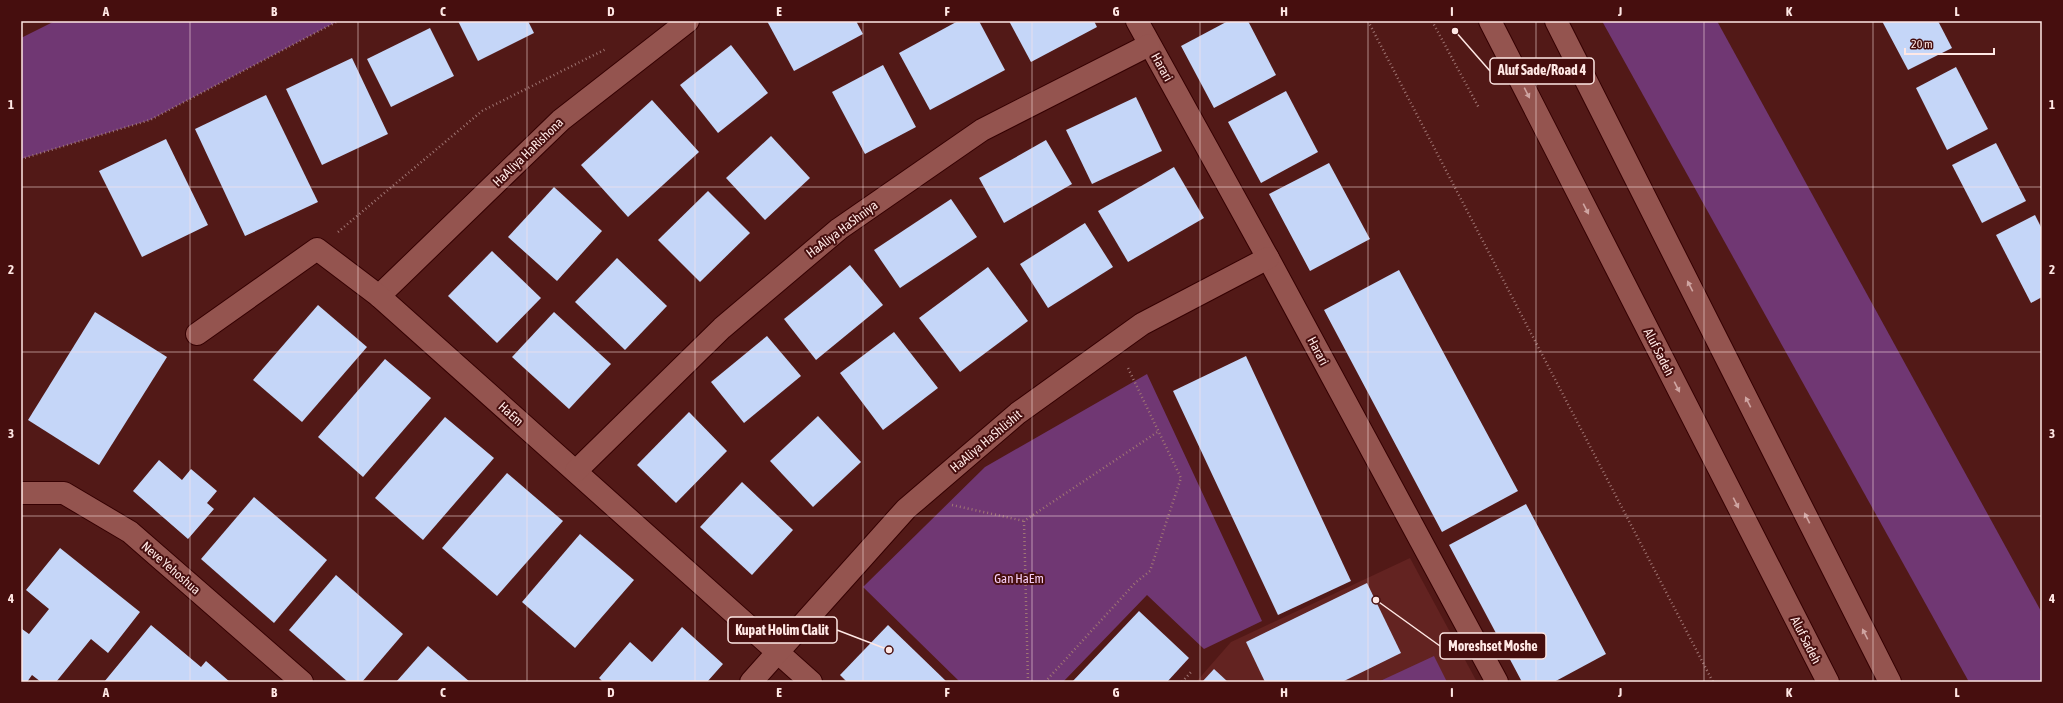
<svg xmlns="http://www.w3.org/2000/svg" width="2063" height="703" viewBox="0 0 2063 703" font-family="'Asap Condensed',sans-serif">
<rect width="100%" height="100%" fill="#521917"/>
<polygon fill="#632321" points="1410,558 1477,682 1196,682 1231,642"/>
<g fill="#703773">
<polygon points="55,21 338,21 150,120 21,159 21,38"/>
<polygon points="1602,21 1717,21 2042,613 2042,682 1969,682"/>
<polygon points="1147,374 1262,621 1204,649 1147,595 1063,682 960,682 863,587 985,467"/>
<polygon points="1434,656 1447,682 1378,682"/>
</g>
<g fill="#c5d6f8">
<polygon points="458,21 528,21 534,33 478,61"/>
<polygon points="767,21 856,21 863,34 794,71"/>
<polygon points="958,21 979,21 1005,70 930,110 899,53"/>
<polygon points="1009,21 1094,21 1097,27 1031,62"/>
<polygon points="1228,21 1248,21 1276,75 1214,108 1181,46"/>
<polygon points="1882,21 1938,21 1952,48 1908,70"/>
<polygon points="430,28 454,76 391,107 367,59"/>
<polygon points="731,45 768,93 718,133 680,85"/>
<polygon points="352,58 388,134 322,165 286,89"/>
<polygon points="883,65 916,127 865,154 832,92"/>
<polygon points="1956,67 1988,129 1947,150 1916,88"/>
<polygon points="1286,91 1318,152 1261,183 1228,122"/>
<polygon points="266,95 318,202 245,236 195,129"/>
<polygon points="1136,97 1162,151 1092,184 1066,130"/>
<polygon points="652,100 699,152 628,217 581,165"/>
<polygon points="771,136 810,178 765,220 726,178"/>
<polygon points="166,139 208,225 142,257 99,171"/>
<polygon points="1046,140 1072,184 1004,223 979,178"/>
<polygon points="1996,143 2026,201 1982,223 1952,165"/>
<polygon points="1329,163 1370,239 1310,271 1269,194"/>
<polygon points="1174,167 1204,218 1128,262 1098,211"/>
<polygon points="554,187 602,231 557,281 508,237"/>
<polygon points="708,191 750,233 700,282 658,240"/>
<polygon points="951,199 977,237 900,288 874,250"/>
<polygon points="2035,215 2042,229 2042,297 2031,303 1996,235"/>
<polygon points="1085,223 1113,267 1048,308 1020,264"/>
<polygon points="492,251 541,298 497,343 448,296"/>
<polygon points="617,258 667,306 625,350 575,302"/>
<polygon points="850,265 883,305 816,360 784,319"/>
<polygon points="988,267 1028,321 960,372 919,318"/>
<polygon points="1399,270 1518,491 1442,532 1324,310"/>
<polygon points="318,305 367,347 302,422 253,380"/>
<polygon points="95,312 167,357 99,465 28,420"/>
<polygon points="554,312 611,364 569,409 512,357"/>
<polygon points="894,332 938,388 883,430 840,373"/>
<polygon points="767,336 801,376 744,423 711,382"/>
<polygon points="1246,356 1351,581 1278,615 1173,391"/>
<polygon points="385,359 431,398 363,477 318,437"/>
<polygon points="689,412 727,451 676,503 637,465"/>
<polygon points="818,416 861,462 813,507 770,461"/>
<polygon points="445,417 494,458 423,540 375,498"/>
<polygon points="159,460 182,480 191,469 217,491 207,503 214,509 188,539 133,491"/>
<polygon points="507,473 563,521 497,596 442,548"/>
<polygon points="742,482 793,530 752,575 700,527"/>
<polygon points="254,497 327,560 274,623 201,559"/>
<polygon points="1526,504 1606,654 1554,682 1522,682 1449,545"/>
<polygon points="580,534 634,580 575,648 522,602"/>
<polygon points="60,548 140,612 108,653 91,639 56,682 41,682 32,675 27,682 21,682 21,631 22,629 29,634 49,609 26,590"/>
<polygon points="336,575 403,634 362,682 348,682 289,630"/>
<polygon points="1367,583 1401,653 1342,682 1265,682 1246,642"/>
<polygon points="1139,611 1189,658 1167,682 1072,682"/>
<polygon points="151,625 201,667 206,661 230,682 104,682"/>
<polygon points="888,625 947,682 847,682 840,675"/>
<polygon points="682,627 723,664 707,682 603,682 599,678 630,642 652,662"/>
<polygon points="428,646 470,682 396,682"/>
<polygon points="1214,669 1228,682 1202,682"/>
</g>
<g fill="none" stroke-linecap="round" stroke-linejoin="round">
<g stroke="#350002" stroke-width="24">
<g id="street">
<polyline points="1137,21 1268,258 1497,682"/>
<polyline points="379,296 561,120 688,21"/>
<polyline points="197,334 317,249 379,296 811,682"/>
<polyline points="576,471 722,328 839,229 982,130 1149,45"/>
<polyline points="21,493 64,493 130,532 302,682"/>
<polyline points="751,682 906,509 1018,413 1142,324 1268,258"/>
</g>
</g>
<g stroke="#350002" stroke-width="24">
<g id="secondary">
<polyline points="1490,21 1828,682"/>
<polyline points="1556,21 1890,682"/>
</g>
</g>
<g stroke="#a07674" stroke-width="2.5" stroke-dasharray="1 3" stroke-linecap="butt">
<polyline points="1368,21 1713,682"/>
<polyline points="1432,21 1479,108"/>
<polyline points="21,159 150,120 338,21"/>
<polyline points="338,232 482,111 606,49"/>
<polyline points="952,505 1024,521"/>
<polyline points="1028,682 1024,521 1159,431"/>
<polyline points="1045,682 1135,583 1150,571 1181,478 1127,366"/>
<polyline points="1182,682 1191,672"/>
</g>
<use href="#street" stroke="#94544f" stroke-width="22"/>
<use href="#secondary" stroke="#94544f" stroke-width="22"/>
</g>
<defs><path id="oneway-solid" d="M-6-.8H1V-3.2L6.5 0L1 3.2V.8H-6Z"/></defs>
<g fill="#cfa5a2">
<use href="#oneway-solid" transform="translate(1527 93) rotate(63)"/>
<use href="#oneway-solid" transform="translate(1586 209) rotate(63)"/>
<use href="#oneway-solid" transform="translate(1690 286) rotate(-117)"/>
<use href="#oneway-solid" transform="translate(1677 387) rotate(63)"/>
<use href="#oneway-solid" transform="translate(1748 402) rotate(-117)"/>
<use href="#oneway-solid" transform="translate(1736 503) rotate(63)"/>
<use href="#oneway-solid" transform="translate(1807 518) rotate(-117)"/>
<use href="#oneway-solid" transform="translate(1865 634) rotate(-117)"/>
</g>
<path fill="none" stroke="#ffe8e5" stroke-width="1" stroke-opacity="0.55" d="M 190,21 L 190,682M 358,21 L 358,682M 527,21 L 527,682M 695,21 L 695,682M 863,21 L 863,682M 1032,21 L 1032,682M 1200,21 L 1200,682M 1368,21 L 1368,682M 1536,21 L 1536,682M 1704,21 L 1704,682M 1873,21 L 1873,682M 21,187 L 2042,187M 21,352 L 2042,352M 21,516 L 2042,516"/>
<g text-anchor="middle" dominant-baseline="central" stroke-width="4" stroke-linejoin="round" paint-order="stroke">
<g font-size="13" fill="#ffe8e5" stroke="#460e0e">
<text transform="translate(1162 67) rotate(61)">Harari</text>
<text transform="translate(528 152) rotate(-44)">HaAliya HaRishona</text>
<text transform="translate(842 229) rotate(-37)">HaAliya HaShniya</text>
<text transform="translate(1318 351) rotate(62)">Harari</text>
<text transform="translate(1659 352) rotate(63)">Aluf Sadeh</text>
<text transform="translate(511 414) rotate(42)">HaEm</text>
<text transform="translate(986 441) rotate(-40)">HaAliya HaShlishit</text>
<text transform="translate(171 568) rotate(41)">Neve Yehoshua</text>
<text transform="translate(1806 640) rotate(63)">Aluf Sadeh</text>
</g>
<g font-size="13" fill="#f6cdf7" stroke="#460e0e">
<text x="1019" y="578">Gan HaEm</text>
</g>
</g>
<path fill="none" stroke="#ffe8e5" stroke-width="1.5" d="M1455 31L1490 71M889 650L837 630M1376 600L1440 646"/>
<g fill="#ffe8e5" stroke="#460e0e" stroke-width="1.5">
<circle cx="1455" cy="31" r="4"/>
<circle cx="889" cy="650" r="4"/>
<circle cx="1376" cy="600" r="4"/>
</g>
<g fill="#460e0e" stroke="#ffe8e5" stroke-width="1.5">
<rect x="1490" y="58" width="104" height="26" rx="4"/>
<rect x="728" y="617" width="109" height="26" rx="4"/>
<rect x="1440" y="633" width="106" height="26" rx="4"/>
</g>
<g font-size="14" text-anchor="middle" font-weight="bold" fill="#ffe8e5">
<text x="1542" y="75">Aluf Sade/Road 4</text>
<text x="782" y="635">Kupat Holim Clalit</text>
<text x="1493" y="651">Moreshset Moshe</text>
</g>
<rect width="2063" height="703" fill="none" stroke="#460e0e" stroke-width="44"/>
<path d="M1905 48v6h89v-6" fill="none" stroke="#ffe8e5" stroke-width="2"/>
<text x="1911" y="48" font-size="12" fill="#ffe8e5" stroke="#460e0e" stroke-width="3" paint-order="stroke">20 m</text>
<rect x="22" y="22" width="2019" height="659" fill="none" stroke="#ffe8e5" stroke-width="1.5"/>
<g font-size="13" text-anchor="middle" font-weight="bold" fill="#ffe8e5">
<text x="106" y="16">A</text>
<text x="274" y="16">B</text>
<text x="443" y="16">C</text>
<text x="611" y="16">D</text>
<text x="779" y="16">E</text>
<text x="947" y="16">F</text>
<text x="1116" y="16">G</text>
<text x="1284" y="16">H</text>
<text x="1452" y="16">I</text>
<text x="1620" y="16">J</text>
<text x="1789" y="16">K</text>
<text x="1957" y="16">L</text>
<text x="11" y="109">1</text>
<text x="2052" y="109">1</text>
<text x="11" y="274">2</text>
<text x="2052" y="274">2</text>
<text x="11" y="438">3</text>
<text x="2052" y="438">3</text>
<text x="11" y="603">4</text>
<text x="2052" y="603">4</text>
<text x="106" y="697">A</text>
<text x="274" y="697">B</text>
<text x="443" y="697">C</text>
<text x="611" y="697">D</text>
<text x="779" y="697">E</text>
<text x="947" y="697">F</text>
<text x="1116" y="697">G</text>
<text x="1284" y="697">H</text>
<text x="1452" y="697">I</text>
<text x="1620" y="697">J</text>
<text x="1789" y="697">K</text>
<text x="1957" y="697">L</text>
</g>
</svg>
